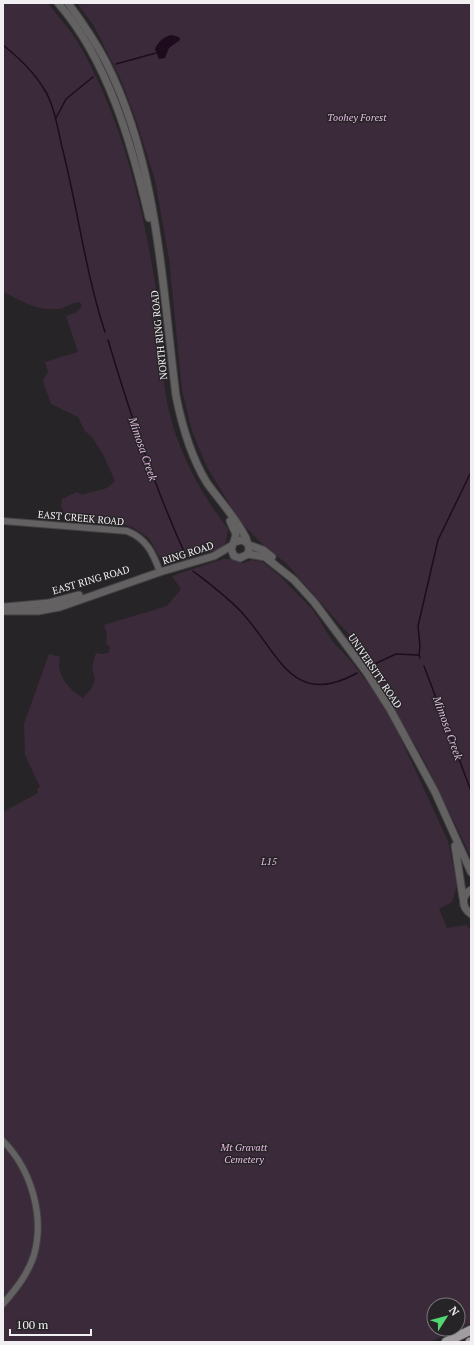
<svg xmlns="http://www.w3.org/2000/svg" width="474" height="1345" viewBox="0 0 474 1345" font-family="'PT Serif',serif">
<rect width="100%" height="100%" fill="#272427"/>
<g fill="#3b2b3a" fill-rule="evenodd">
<path d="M 3,3 L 48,3 C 57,15 69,28 77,41 C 123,118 145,215 158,302 C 162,329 161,357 164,384 C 171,438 195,486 228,529 L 226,541 L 221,549 L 163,563 L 149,538 L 134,528 L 126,525 L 67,519 L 61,506 L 62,499 L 77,492 L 82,495 C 95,490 106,492 115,481 L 103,454 L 92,437 L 85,431 L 78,417 L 51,404 L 43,381 L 48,372 L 45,362 L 78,352 L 66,316 L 77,312 L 82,306 L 80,302 C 72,302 65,309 56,309 C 37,311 20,300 3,292 Z"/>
<polygon points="77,3 471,3 471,857 424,760 351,637 286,563 267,549 239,520 207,467 192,431 182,390 169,259 155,180 136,120 121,80 94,26"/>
<path d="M 223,559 L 231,559 L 243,563 L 252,560 L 263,562 L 280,576 L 313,610 L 333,642 L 351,661 L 386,707 L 448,841 L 457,885 L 452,902 L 439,909 L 447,928 L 467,925 L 471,931 L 471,1323 L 430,1342 L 3,1342 L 3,812 L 38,793 L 37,789 L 40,787 L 25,755 L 24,724 L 49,654 L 60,657 C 56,676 68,688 83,698 L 92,688 L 95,679 L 92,667 L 96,653 L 102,654 L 109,653 L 110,647 L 106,644 L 107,636 L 104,625 L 167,606 L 181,589 L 172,576 ZM 434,1305 L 458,1305 L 458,1329 L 434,1329 Z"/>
</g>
<path fill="#1e0b1d" d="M 172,35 L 179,37 L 180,40 L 169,48 L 165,58 L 159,59 L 155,49 C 158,42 164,36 172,35 Z"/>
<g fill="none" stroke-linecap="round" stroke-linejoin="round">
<g stroke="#1e0b1d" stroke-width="1.5">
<path d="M 3,45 C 18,57 34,72 44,89 C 54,104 58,130 62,147 C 78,209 85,271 105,332"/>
<polyline points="116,64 156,53"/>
<polyline points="56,118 66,99 93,77"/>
<path d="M 108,340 C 130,414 154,486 186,556"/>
<path d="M 193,571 C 211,585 229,598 244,615 C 279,654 293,709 357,673"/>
<polyline points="419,655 420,646 418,626 438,540 471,472"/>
<polyline points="424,666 471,791"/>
<polyline points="368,667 396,654 419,655 420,658"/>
</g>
<g stroke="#434043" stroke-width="8">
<g id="minor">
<path d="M 3,521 L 127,531 C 147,539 153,553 160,572"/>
<path d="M 3,1141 C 31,1169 45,1216 34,1255 C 28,1274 16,1289 3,1304"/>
</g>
</g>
<g stroke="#434043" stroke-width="9">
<g id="tertiary">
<path d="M 58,3 C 108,60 132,145 149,218"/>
<path d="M 68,3 C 82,22 95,41 106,62 C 158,165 162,284 176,396 C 182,426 191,457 207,483 C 220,501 236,518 246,538 L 249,548 L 248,554 L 240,558 L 234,556 L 231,549 L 234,542 L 242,540 L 247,543"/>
<polyline points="230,521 236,534 234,542"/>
<polyline points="249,545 263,550 272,557"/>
<polyline points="248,554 265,557 294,580 314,602 367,673 390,709 435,792 471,872"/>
<polyline points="5,607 49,603 79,595"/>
<polyline points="3,611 38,611 60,607 160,572 214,556 231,546"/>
<polyline points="455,846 463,898"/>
<path d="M 471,890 C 461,895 461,907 471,914"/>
</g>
</g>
<g stroke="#434043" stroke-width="11">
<g id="primary">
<polyline points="446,1342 471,1330"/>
<polyline points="470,1342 471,1342"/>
</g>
</g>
<use href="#minor" stroke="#636162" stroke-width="6"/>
<use href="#tertiary" stroke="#636162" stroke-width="7"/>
<use href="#primary" stroke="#a09ca0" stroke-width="9"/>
</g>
<g text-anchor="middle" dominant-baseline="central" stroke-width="3" stroke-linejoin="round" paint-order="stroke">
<g font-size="10" font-style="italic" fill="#e8bbe5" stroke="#272427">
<text x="357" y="117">Toohey Forest</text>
<text x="269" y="861">L15</text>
<text x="244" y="1147">Mt Gravatt<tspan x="244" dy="12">Cemetery</tspan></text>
</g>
<g font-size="10" fill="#f2eff2" stroke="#272427">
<text transform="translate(159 335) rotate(-96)">NORTH RING ROAD</text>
<text transform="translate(81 518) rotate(5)">EAST CREEK ROAD</text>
<text transform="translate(188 553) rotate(-18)">RING ROAD</text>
<text transform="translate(91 580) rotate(-16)">EAST RING ROAD</text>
<text transform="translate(375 671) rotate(56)">UNIVERSITY ROAD</text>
</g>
<g font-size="11" font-style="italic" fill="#e4b8e1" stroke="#272427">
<text transform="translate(143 449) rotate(71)">Mimosa Creek</text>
<text transform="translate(448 728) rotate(70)">Mimosa Creek</text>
</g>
</g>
<rect width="474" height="1345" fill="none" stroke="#f2eff2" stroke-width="8"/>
<g transform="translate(446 1317) rotate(54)"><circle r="19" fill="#272427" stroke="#787578"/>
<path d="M0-3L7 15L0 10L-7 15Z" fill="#54d672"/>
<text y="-6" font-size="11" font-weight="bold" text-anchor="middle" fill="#f2eff2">N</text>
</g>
<path d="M10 1329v6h81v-6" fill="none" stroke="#f2eff2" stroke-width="2"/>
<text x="16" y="1329" font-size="12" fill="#f2eff2" stroke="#272427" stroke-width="3" paint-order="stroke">100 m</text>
</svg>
